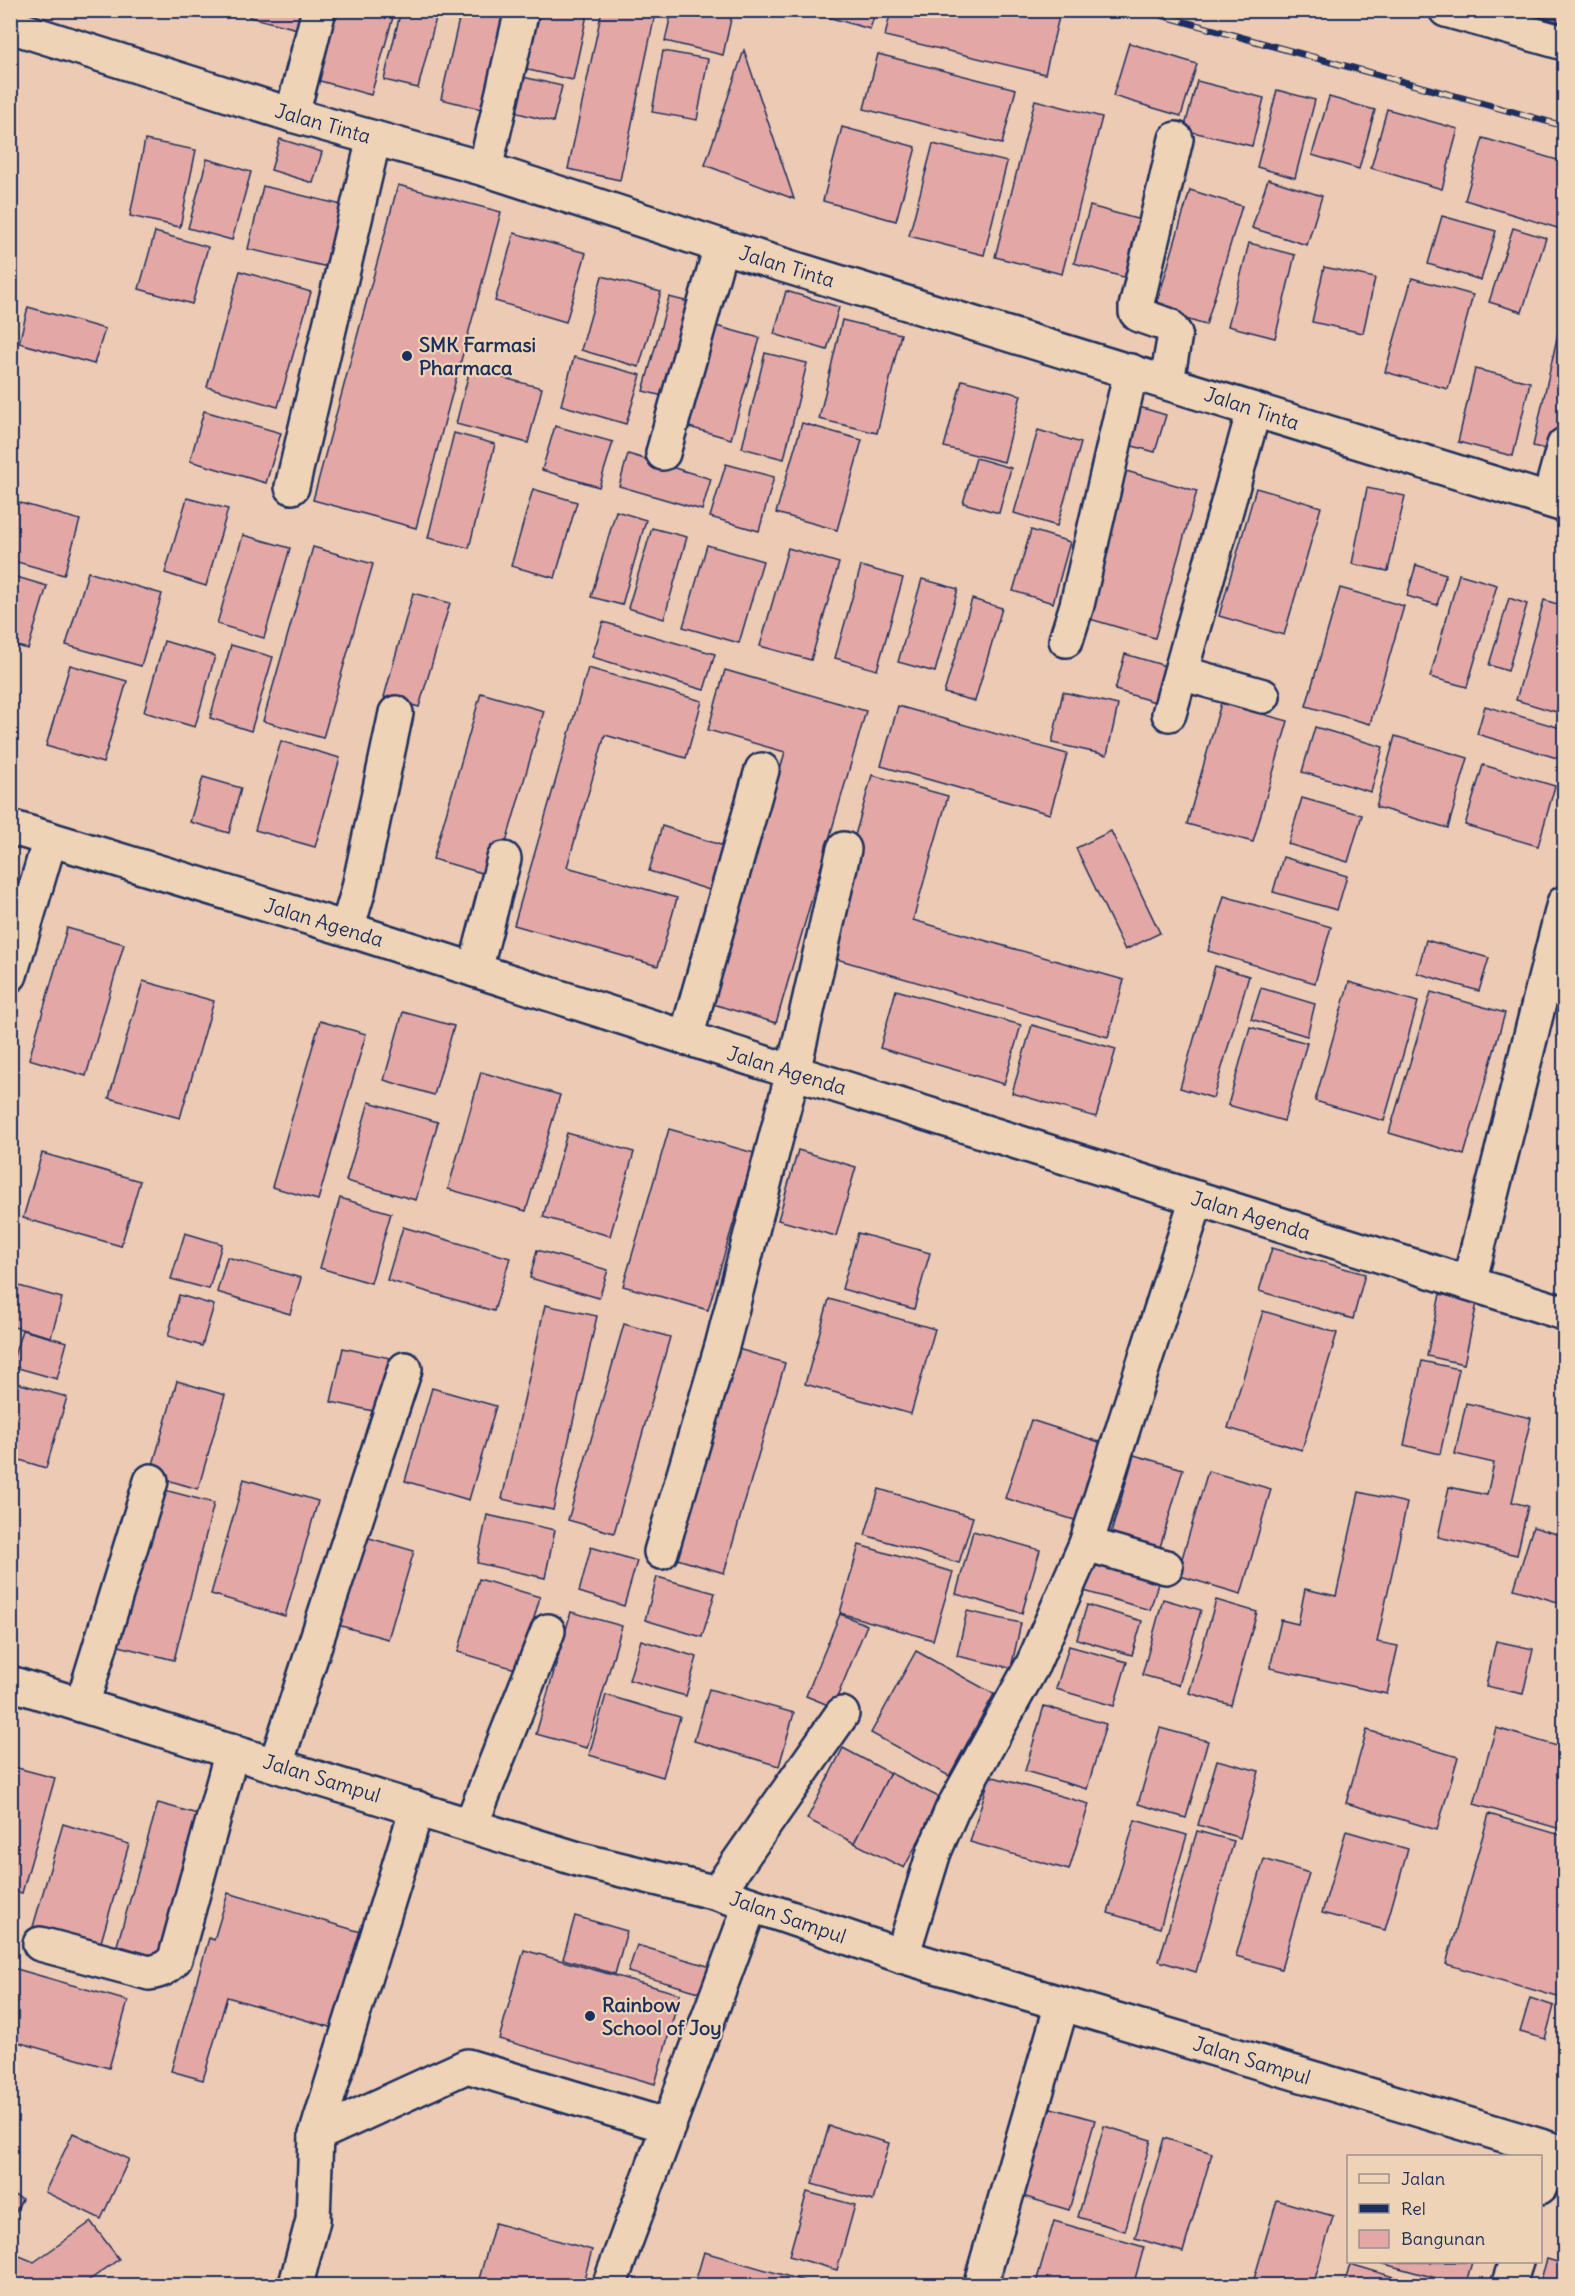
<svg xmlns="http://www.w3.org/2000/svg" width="1575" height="2296" viewBox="0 0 1575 2296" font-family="Delius,sans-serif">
<rect width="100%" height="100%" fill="#edcab3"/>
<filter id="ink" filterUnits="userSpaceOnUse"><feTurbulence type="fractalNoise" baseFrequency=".0167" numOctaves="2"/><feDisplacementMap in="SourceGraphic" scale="12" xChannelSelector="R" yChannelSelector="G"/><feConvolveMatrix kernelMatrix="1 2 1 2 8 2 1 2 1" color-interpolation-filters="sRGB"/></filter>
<g filter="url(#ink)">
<g fill="#e3a8a6" stroke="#1b2f5e" stroke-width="1.5">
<polygon points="251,10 311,10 306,31 249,17"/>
<polygon points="328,10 395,10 371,95 309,78"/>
<polygon points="401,10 438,10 418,88 384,80"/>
<polygon points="461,10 509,10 485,110 441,99"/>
<polygon points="537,10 588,10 573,80 524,69"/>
<polygon points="602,10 656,10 620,180 568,169"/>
<polygon points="672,10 733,10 723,55 665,41"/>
<polygon points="803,10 876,10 870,29"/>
<polygon points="891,10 1051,10 1060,13 1045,74 885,36"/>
<polygon points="1520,10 1563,10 1560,22"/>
<polygon points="1129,43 1197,64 1181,116 1113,96"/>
<polygon points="744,50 794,199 705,165"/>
<polygon points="663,51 708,59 697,120 652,112"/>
<polygon points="878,54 1016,89 1002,144 864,109"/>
<polygon points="523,77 562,86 553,122 514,112"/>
<polygon points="1197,81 1264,98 1252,146 1184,130"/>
<polygon points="1277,90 1315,100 1295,178 1257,167"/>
<polygon points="1329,97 1375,110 1359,169 1312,155"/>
<polygon points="1035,100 1102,117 1062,274 995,257"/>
<polygon points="1387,109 1458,129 1442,189 1371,168"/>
<polygon points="842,127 916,147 896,221 823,201"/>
<polygon points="1483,138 1564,162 1564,230 1465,200"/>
<polygon points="280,139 322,152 313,183 271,170"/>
<polygon points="145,140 196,150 180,227 130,216"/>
<polygon points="933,144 1007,162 984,255 909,236"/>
<polygon points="207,159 251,172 232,240 188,228"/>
<polygon points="1268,179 1322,196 1307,245 1252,228"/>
<polygon points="398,185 501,212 416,528 313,500"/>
<polygon points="263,186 342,205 328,267 248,249"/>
<polygon points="1190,190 1242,206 1206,325 1155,310"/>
<polygon points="1090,206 1144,221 1127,278 1074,263"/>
<polygon points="1442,216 1496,231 1481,280 1428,264"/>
<polygon points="1513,228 1546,238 1522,312 1489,302"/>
<polygon points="155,232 208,247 192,304 139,289"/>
<polygon points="514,233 586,253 566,322 495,301"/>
<polygon points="1249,243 1295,255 1275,338 1228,326"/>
<polygon points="1324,267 1375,278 1363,333 1312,322"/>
<polygon points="240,271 311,292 278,407 207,387"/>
<polygon points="602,276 661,292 639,367 581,350"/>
<polygon points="1412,278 1473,295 1448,389 1385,372"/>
<polygon points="786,291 839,307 827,350 774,334"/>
<polygon points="669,297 701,305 675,399 643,391"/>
<polygon points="28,307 105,329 94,364 19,343"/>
<polygon points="1563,311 1564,417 1556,452 1533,446"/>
<polygon points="842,320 901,334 877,433 819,419"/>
<polygon points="716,326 760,338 731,439 689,427"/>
<polygon points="765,353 807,363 784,459 742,448"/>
<polygon points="574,357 641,375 626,424 561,405"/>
<polygon points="470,369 542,388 528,443 456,424"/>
<polygon points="1475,369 1530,382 1513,456 1458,442"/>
<polygon points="962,380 1021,395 1004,462 944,447"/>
<polygon points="1136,406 1166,415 1155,452 1125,444"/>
<polygon points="204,411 281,433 266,483 190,461"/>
<polygon points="802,423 862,440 837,530 776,513"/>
<polygon points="555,426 613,442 599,487 542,470"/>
<polygon points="1038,430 1081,443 1057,526 1014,513"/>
<polygon points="454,433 495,444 469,548 428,538"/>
<polygon points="628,454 711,479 702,510 619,486"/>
<polygon points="976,458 1011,468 999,513 963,503"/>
<polygon points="726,464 774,477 759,531 710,517"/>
<polygon points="1126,471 1197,491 1155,638 1083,617"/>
<polygon points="1256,488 1321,507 1284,635 1219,616"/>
<polygon points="1367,488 1405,496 1388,571 1352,564"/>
<polygon points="533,489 577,502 555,578 511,566"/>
<polygon points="187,498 228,509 206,586 165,573"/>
<polygon points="10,500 80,520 64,575 10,560"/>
<polygon points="616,511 646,520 622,605 591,597"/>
<polygon points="652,528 687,537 664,619 628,608"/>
<polygon points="1031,530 1070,542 1053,603 1013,591"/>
<polygon points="243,535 290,548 264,638 217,624"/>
<polygon points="707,545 763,561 739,643 683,627"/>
<polygon points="313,547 373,564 323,738 263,721"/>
<polygon points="788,548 839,563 811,660 760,646"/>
<polygon points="1416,565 1446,574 1437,605 1407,596"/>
<polygon points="861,566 903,578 877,670 835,658"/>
<polygon points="88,572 162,594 141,666 66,645"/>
<polygon points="1459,574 1497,585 1467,687 1430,677"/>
<polygon points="10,575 47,586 28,649 10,644"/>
<polygon points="922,579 958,589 935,672 898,662"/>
<polygon points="1340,588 1404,606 1370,724 1306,706"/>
<polygon points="413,593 450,603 419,707 384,697"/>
<polygon points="1509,598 1527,604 1508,671 1489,665"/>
<polygon points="972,599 1002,608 975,701 944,693"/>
<polygon points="1544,600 1564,606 1564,684 1556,712 1516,700"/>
<polygon points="603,622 715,654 704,690 592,657"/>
<polygon points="164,641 215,656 195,727 144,712"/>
<polygon points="231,645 273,657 251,731 210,718"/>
<polygon points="1125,654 1176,669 1165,705 1115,690"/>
<polygon points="70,665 127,681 103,763 46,746"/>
<polygon points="588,668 702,701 686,758 605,735 567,867 677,898 658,966 514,925"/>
<polygon points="725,670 866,711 776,1023 713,1004 785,752 708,730"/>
<polygon points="1063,692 1118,705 1107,755 1052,743"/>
<polygon points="481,693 544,711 496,877 433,859"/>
<polygon points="1221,703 1288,721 1253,842 1187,824"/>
<polygon points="898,706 1067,754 1050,814 881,766"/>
<polygon points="1485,706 1564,729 1557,758 1477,734"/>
<polygon points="1315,727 1383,747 1371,792 1302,772"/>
<polygon points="1395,736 1468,758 1448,828 1376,807"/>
<polygon points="281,741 340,758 315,847 255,830"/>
<polygon points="1483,765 1555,786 1538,846 1465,825"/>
<polygon points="872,775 948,796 913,920 1124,980 1108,1037 826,956 831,921"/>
<polygon points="203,777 241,788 229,833 190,822"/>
<polygon points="1302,798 1362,815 1348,862 1288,844"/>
<polygon points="662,826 730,848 716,892 649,871"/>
<polygon points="1111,831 1160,933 1125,950 1076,848"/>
<polygon points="1283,857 1347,876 1337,910 1273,892"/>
<polygon points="1224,896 1331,927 1315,983 1208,951"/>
<polygon points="67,928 124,944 86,1076 29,1059"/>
<polygon points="1426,940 1489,958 1479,991 1417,973"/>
<polygon points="1215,966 1249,976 1213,1098 1180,1088"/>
<polygon points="143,981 214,1001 180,1118 109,1098"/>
<polygon points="1349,982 1418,1002 1384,1121 1315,1101"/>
<polygon points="1261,988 1315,1004 1307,1036 1251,1019"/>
<polygon points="896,990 1021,1025 1004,1084 880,1048"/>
<polygon points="1431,992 1505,1013 1464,1155 1389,1133"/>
<polygon points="403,1012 454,1026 434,1095 384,1080"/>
<polygon points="320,1021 366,1034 318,1200 272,1187"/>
<polygon points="1032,1025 1116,1049 1096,1117 1012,1093"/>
<polygon points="1250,1027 1307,1043 1284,1121 1228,1105"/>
<polygon points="481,1072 560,1095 526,1211 448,1189"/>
<polygon points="369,1102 438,1122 416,1200 346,1181"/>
<polygon points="669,1129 754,1153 708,1310 623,1286"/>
<polygon points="567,1133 634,1152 610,1236 543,1217"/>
<polygon points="798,1150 856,1167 836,1236 778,1220"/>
<polygon points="42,1153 140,1181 121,1246 23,1218"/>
<polygon points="340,1198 391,1213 371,1283 320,1268"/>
<polygon points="403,1227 510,1258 494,1311 387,1280"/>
<polygon points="185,1233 222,1244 209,1289 171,1279"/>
<polygon points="858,1233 930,1253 914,1309 842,1289"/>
<polygon points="1272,1248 1365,1274 1353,1319 1259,1291"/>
<polygon points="537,1250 608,1270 599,1298 530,1278"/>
<polygon points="227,1257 301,1278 290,1314 217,1292"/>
<polygon points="12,1284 62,1298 51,1337 10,1326"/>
<polygon points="1440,1294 1477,1303 1464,1364 1427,1356"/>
<polygon points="179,1295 214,1305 202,1346 168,1336"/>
<polygon points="829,1299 935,1329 911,1414 805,1384"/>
<polygon points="545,1305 597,1316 553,1510 502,1499"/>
<polygon points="1263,1311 1337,1333 1302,1450 1228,1428"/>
<polygon points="624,1324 670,1337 614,1533 568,1520"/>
<polygon points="22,1330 67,1342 57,1379 11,1366"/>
<polygon points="728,1346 785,1363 724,1573 667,1556"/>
<polygon points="343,1348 390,1358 378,1412 331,1402"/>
<polygon points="1422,1361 1459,1369 1440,1454 1404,1445"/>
<polygon points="10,1381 67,1397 46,1468 10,1457"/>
<polygon points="177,1381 225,1395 198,1489 150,1475"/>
<polygon points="432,1388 496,1406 469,1500 405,1481"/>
<polygon points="1466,1403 1531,1418 1512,1502 1528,1506 1517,1555 1438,1537 1449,1487 1487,1495 1494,1463 1455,1454"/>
<polygon points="1031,1420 1112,1446 1087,1524 1005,1498"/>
<polygon points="1134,1455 1183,1469 1158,1554 1109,1540"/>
<polygon points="1208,1471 1271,1489 1241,1594 1177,1575"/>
<polygon points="244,1479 318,1501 285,1616 211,1594"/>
<polygon points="153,1487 214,1503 174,1660 111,1644"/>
<polygon points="879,1489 973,1517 959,1563 865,1535"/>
<polygon points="1359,1492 1407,1503 1377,1642 1398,1646 1387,1694 1270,1668 1281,1620 1298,1624 1305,1589 1336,1596"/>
<polygon points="487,1515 555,1530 545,1578 477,1563"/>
<polygon points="1533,1527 1564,1536 1564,1604 1514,1589"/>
<polygon points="973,1531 1040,1550 1022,1613 956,1594"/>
<polygon points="359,1535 414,1551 388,1639 334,1624"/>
<polygon points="859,1545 953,1572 933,1640 840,1613"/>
<polygon points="591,1547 637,1561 624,1606 579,1592"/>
<polygon points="1094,1557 1160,1577 1150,1610 1084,1591"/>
<polygon points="657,1577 715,1593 702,1637 645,1620"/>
<polygon points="479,1579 540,1597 519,1670 458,1652"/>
<polygon points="1163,1599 1201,1610 1179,1685 1142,1675"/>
<polygon points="1216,1600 1257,1612 1231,1705 1189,1693"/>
<polygon points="1087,1605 1142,1621 1132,1655 1077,1639"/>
<polygon points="967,1611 1021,1623 1011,1668 957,1656"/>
<polygon points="571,1612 622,1626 587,1748 536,1734"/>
<polygon points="840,1614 867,1625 833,1707 806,1696"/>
<polygon points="641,1640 697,1657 686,1696 629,1680"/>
<polygon points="1496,1641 1533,1649 1523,1694 1486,1686"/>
<polygon points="1069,1646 1127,1662 1114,1706 1056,1689"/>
<polygon points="916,1651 994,1694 949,1776 871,1733"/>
<polygon points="709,1689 794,1713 779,1766 694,1741"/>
<polygon points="606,1695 680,1717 663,1777 589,1755"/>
<polygon points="1044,1706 1106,1724 1087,1789 1025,1771"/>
<polygon points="1160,1728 1208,1741 1186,1818 1138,1804"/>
<polygon points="1496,1728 1564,1748 1564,1830 1474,1804"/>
<polygon points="1367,1730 1458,1757 1437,1830 1346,1803"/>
<polygon points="843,1748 890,1773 854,1843 807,1819"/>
<polygon points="1217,1760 1259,1771 1240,1838 1198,1825"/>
<polygon points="10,1766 55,1778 22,1893 10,1890"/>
<polygon points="890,1773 941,1798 904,1868 854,1843"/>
<polygon points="990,1776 1089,1804 1069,1870 970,1842"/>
<polygon points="158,1803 212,1818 171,1961 117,1945"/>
<polygon points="1489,1814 1564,1836 1564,1999 1446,1964"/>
<polygon points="1135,1820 1187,1835 1160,1928 1108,1913"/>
<polygon points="63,1824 129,1844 97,1956 30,1937"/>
<polygon points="1197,1831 1234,1841 1196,1972 1159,1961"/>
<polygon points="1346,1831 1408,1849 1385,1930 1322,1913"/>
<polygon points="1264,1859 1309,1873 1281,1969 1236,1956"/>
<polygon points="228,1893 361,1932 333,2028 227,1997 203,2080 171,2071 209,1938 214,1940"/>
<polygon points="575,1916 627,1931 615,1974 563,1959"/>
<polygon points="637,1945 718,1969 710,1995 628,1972"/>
<polygon points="524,1950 680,1994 655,2084 499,2039"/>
<polygon points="13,1968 128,2001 109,2068 10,2040 10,1976"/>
<polygon points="1530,1998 1554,2006 1545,2039 1520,2032"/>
<polygon points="1044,2106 1095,2120 1069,2210 1019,2195"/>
<polygon points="829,2126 889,2143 873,2201 812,2184"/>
<polygon points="1104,2126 1151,2140 1125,2231 1078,2217"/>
<polygon points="73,2133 129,2159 101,2219 45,2192"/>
<polygon points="1164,2138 1212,2153 1183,2252 1135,2238"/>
<polygon points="807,2192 855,2205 837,2270 789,2256"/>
<polygon points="10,2193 22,2199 10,2224"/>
<polygon points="1277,2200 1333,2216 1313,2286 1252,2286"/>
<polygon points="1054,2221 1144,2247 1133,2286 1035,2286"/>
<polygon points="91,2222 119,2259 81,2286 10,2286 10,2252 34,2262"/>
<polygon points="495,2223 592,2250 582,2286 477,2286"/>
<polygon points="704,2252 821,2286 694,2286"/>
<polygon points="1547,2259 1564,2264 1564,2286 1539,2286"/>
<polygon points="1377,2262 1472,2262 1465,2286"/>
<polygon points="1350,2264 1397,2278 1395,2286 1344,2286"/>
</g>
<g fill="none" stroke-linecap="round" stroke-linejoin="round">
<g stroke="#1b2f5e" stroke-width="38">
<g id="minor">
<polyline points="1446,10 1564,43"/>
<polyline points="10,26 292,115 485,169 721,246 1564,505"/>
<polyline points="292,115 319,10"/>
<polyline points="485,169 522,10"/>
<polyline points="1167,381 1175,334 1168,325 1139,315 1136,312 1136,307 1176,139"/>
<polyline points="663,453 721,246"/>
<polyline points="292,487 374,138"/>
<polyline points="1549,500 1564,445"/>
<polyline points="1066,640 1077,605 1131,371"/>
<polyline points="1181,673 1263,696"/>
<polyline points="1169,714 1254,410"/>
<polyline points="10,827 347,929 793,1072 1564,1313"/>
<polyline points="347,929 358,892 396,713"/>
<polyline points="475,970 504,859"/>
<polyline points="10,975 50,839"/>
<polyline points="686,1038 762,770"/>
<polyline points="1469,1283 1564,903"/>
<polyline points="1086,1544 1166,1567"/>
<polyline points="661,1552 722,1346 793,1072 844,849"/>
<polyline points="10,1683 581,1860 717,1893 902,1956 1564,2153"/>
<polyline points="82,1705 151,1481"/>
<polyline points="276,1764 405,1369"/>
<polyline points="471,1825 548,1631"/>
<polyline points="717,1893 842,1714"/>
<path d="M 40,1944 L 149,1973 C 161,1971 167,1968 175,1959 L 232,1751"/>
<polyline points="902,1956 934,1852 952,1810 1033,1664 1086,1544 1197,1198"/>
<polyline points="316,2135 467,2066 668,2126"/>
<polyline points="1540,2187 1553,2151"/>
<polyline points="300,2286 296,2284 313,2220 316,2135 417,1808"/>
<polyline points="609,2286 750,1906"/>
<polyline points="980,2286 1062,2004"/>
<polyline points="1508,2286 1516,2262"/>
</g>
</g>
<use href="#minor" stroke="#efd3b6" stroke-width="33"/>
<g stroke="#1b2f5e" stroke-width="7">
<polyline id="rail" points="1142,10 1564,126"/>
</g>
<use href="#rail" stroke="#efd3b6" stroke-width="4.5" stroke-dasharray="14" stroke-linecap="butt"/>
</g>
</g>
<g fill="#1b2f5e" stroke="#efd3b6" stroke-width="2">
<circle cx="407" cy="356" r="6"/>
<circle cx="590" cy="2016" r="6"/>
</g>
<g text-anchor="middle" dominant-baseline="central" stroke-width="4.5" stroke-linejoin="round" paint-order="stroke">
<g font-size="20" fill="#1b2f5e" stroke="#efd3b6">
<text transform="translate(323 123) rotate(16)">Jalan Tinta</text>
<text transform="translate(787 266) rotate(17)">Jalan Tinta</text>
<text transform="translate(1252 408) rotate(18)">Jalan Tinta</text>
<text transform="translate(324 922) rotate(17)">Jalan Agenda</text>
<text transform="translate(787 1070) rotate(17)">Jalan Agenda</text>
<text transform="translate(1251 1215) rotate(17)">Jalan Agenda</text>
<text transform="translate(322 1778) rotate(17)">Jalan Sampul</text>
<text transform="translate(788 1917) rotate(19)">Jalan Sampul</text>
<text transform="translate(1252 2060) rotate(17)">Jalan Sampul</text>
</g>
<g font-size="20" font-weight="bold" fill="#1b2f5e" stroke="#efd3b6" text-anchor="start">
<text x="419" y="344">SMK Farmasi<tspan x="419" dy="23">Pharmaca</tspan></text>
<text x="602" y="2004">Rainbow<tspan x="602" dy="23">School of Joy</tspan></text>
</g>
</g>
<rect width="1575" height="2296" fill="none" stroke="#efd3b6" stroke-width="36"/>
<rect x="18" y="18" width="1539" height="2260" fill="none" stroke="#1b2f5e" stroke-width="2" filter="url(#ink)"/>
<rect x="1347" y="2155" width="195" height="108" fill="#efd3b6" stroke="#9a9193" stroke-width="1.5"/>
<rect x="1359" y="2174" width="30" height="9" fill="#efd3b6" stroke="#9a9193" stroke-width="1.5"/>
<text x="1401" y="2185" font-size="18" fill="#1b2f5e">Jalan</text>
<rect x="1359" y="2204" width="30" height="9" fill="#1b2f5e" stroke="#9a9193" stroke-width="1.5"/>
<text x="1401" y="2215" font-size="18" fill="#1b2f5e">Rel</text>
<rect x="1359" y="2230" width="30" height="18" fill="#e3a8a6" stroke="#9a9193" stroke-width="1.5"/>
<text x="1401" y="2245" font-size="18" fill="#1b2f5e">Bangunan</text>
</svg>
